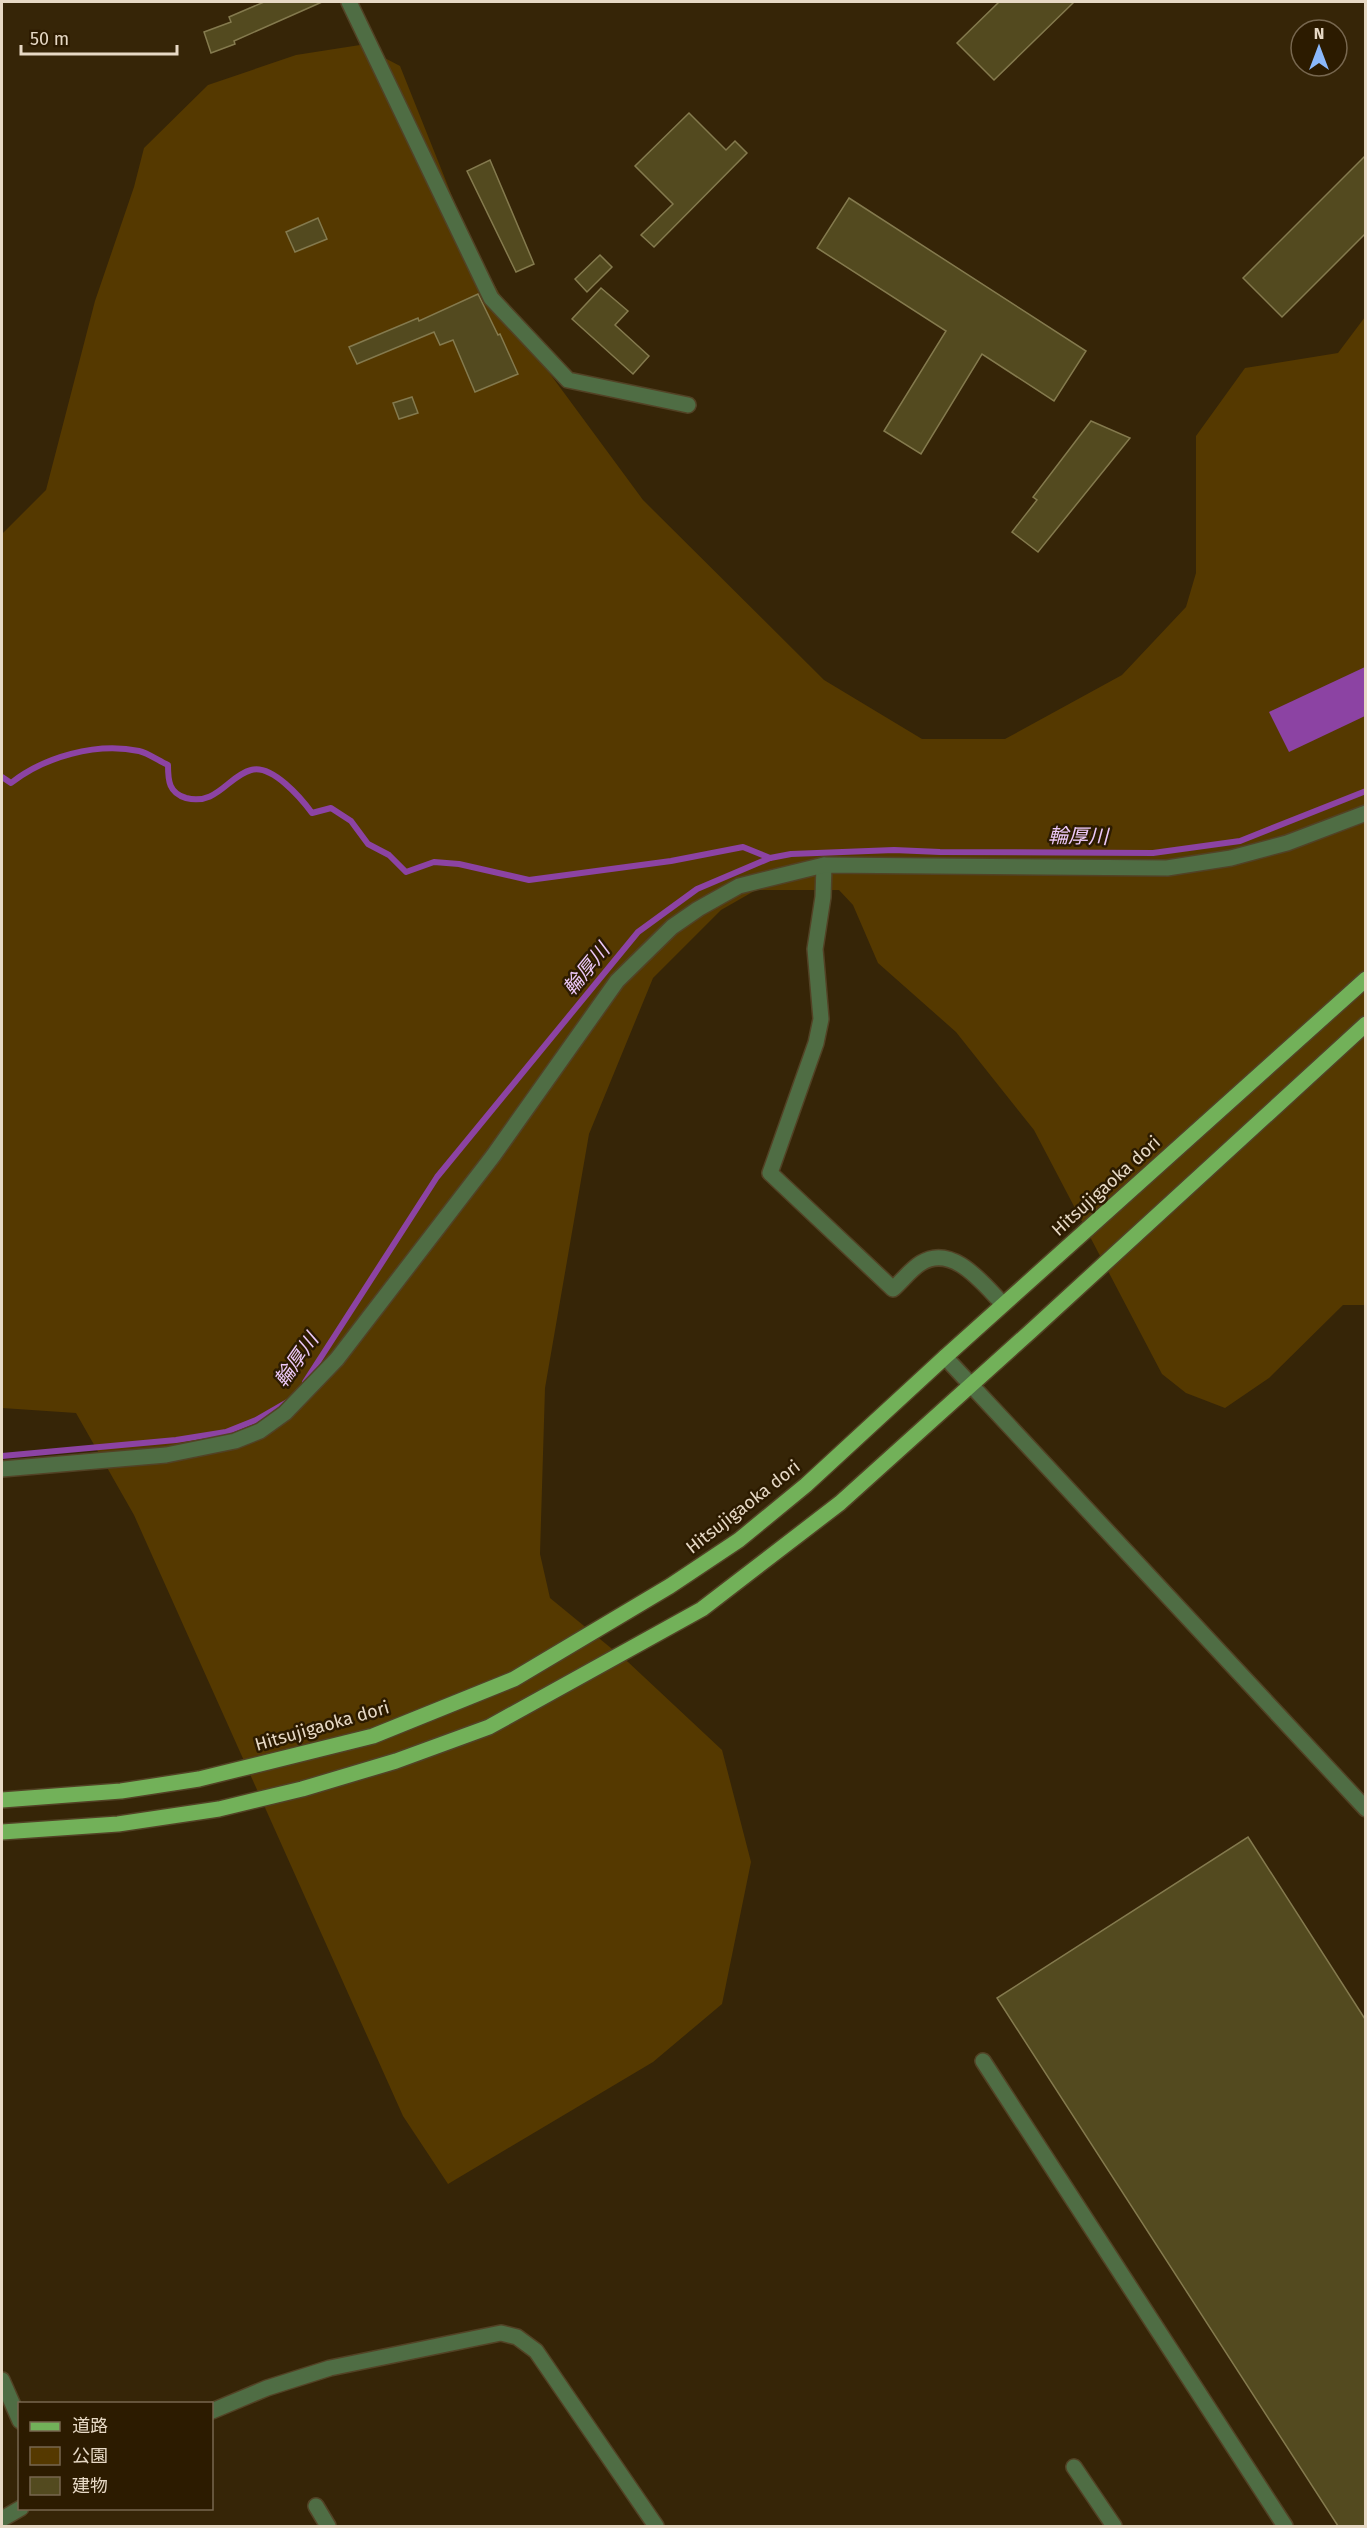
<svg xmlns="http://www.w3.org/2000/svg" width="1367" height="2528" viewBox="0 0 1367 2528" font-family="'Fira Sans','Noto Sans JP',sans-serif">
<rect width="100%" height="100%" fill="#362507"/>
<polygon fill="#553900" points="360,45 400,66 472,246 531,348 643,500 824,680 922,739 1005,739 1122,675 1186,607 1196,573 1196,436 1245,368 1338,353 1365,317 1365,1305 1343,1305 1269,1378 1225,1408 1186,1393 1162,1374 1034,1130 956,1032 878,963 853,905 839,890 756,890 721,910 653,978 589,1134 545,1388 540,1554 550,1598 628,1662 722,1750 751,1862 722,2004 653,2062 448,2184 403,2116 134,1515 76,1413 2,1408 2,534 46,490 95,301 134,187 144,148 208,85 296,55"/>
<polygon fill="#8c43a3" points="1365,667 1365,716 1289,752 1269,712"/>
<g fill="none" stroke-linecap="round" stroke-linejoin="round">
<g stroke="#8c43a3" stroke-width="6">
<path d="M 2,777 L 11,783 C 44,757 96,742 139,751 C 148,753 159,761 168,765 C 168,781 169,793 186,798 C 217,806 228,776 251,770 C 272,764 301,798 312,813 L 331,808 L 351,821 L 368,844 L 389,855 L 406,872 L 434,862 L 459,864 L 529,880 L 671,861 L 743,847 L 770,858"/>
<polyline points="305,1382 437,1177 638,932 697,889 770,858 791,854 894,850 940,852 1153,853 1240,841 1366,791"/>
<polyline points="2,1456 176,1440 226,1432 256,1420 289,1401"/>
</g>
</g>
<g fill="#534a1f" stroke="#847a4e" stroke-width="1.5">
<polygon points="264,2 322,2 234,41 235,44 211,53 204,32 231,22 229,17"/>
<polygon points="999,2 1074,2 994,80 957,43"/>
<polygon points="689,113 726,150 735,141 747,153 654,247 641,235 673,204 635,166"/>
<polygon points="1365,156 1365,234 1282,317 1243,278"/>
<polygon points="490,160 534,264 516,272 467,171"/>
<polygon points="849,198 1086,351 1054,401 982,354 921,454 884,431 946,331 817,248"/>
<polygon points="318,218 327,239 295,252 286,232"/>
<polygon points="600,255 612,267 587,292 575,279"/>
<polygon points="601,288 628,311 615,325 649,356 633,374 572,319"/>
<polygon points="478,294 498,335 500,334 518,374 475,392 453,340 440,345 434,332 357,364 349,347 418,318 419,321"/>
<polygon points="412,397 418,413 399,419 393,403"/>
<polygon points="1091,421 1130,438 1038,552 1012,532 1037,500 1033,497"/>
<polygon points="1248,1837 1365,2019 1365,2526 1338,2526 997,1998"/>
</g>
<g fill="none" stroke-linecap="round" stroke-linejoin="round">
<g stroke="#524225" stroke-width="18">
<g id="minor">
<polyline points="349,2 491,298 568,380 688,405"/>
<path d="M 824,865 L 823,897 L 815,949 L 821,1019 L 816,1043 L 770,1173 L 893,1289 C 902,1281 911,1269 921,1263 C 953,1243 984,1285 1003,1304"/>
<polyline points="945,1357 1366,1809"/>
<polyline points="2,1469 166,1455 235,1441 260,1431 285,1413 337,1359 493,1156 617,981 672,927 698,909 739,886 824,865 1167,868 1231,858 1287,843 1366,813"/>
<polyline points="983,2061 1285,2526"/>
<polyline points="2,2380 20,2421"/>
<polyline points="212,2411 267,2388 330,2368 501,2333 517,2337 536,2351 656,2526"/>
<polyline points="1074,2467 1114,2526"/>
<polyline points="316,2506 328,2526"/>
<polyline points="2,2519 21,2508"/>
</g>
</g>
<g stroke="#524225" stroke-width="18">
<g id="major">
<polyline points="2,1800 121,1791 199,1779 373,1736 514,1679 670,1586 739,1540 806,1485 945,1357 1366,979"/>
<polyline points="2,1832 118,1824 219,1809 302,1789 396,1761 489,1727 702,1609 840,1503 1031,1331 1366,1024"/>
</g>
</g>
<use href="#minor" stroke="#4f6d44" stroke-width="15"/>
<use href="#major" stroke="#72b159" stroke-width="15"/>
</g>
<g text-anchor="middle" dominant-baseline="central" stroke-width="5" stroke-linejoin="round" paint-order="stroke">
<g font-size="18" fill="#e7d9c5" stroke="#2c1b00">
<text transform="translate(1106 1186) rotate(-42)">Hitsujigaoka dori</text>
<text transform="translate(743 1507) rotate(-38)">Hitsujigaoka dori</text>
<text transform="translate(322 1726) rotate(-16)">Hitsujigaoka dori</text>
</g>
<g font-size="20" font-style="italic" fill="#edc9f9" stroke="#2c1b00">
<text transform="translate(1078 836) rotate(1)">輪厚川</text>
<text transform="translate(586 969) rotate(-51)">輪厚川</text>
<text transform="translate(296 1360) rotate(-55)">輪厚川</text>
</g>
</g>
<rect width="1367" height="2528" fill="none" stroke="#e7d9c5" stroke-width="6"/>
<rect x="18" y="2402" width="195" height="108" fill="#2c1b00" stroke="#77674f" stroke-width="1.5"/>
<rect x="30" y="2422" width="30" height="9" fill="#72b159" stroke="#77674f" stroke-width="1.5"/>
<text x="72" y="2432" font-size="18" fill="#e7d9c5">道路</text>
<rect x="30" y="2447" width="30" height="18" fill="#553900" stroke="#77674f" stroke-width="1.5"/>
<text x="72" y="2462" font-size="18" fill="#e7d9c5">公園</text>
<rect x="30" y="2477" width="30" height="18" fill="#534a1f" stroke="#77674f" stroke-width="1.5"/>
<text x="72" y="2492" font-size="18" fill="#e7d9c5">建物</text>
<g transform="translate(1319 48)"><circle r="28" fill="#2c1b00" stroke="#77674f" stroke-width="1.5"/>
<path d="M0-4.5L10 22L0 15L-10 22Z" fill="#8bb9fc"/>
<text y="-9" font-size="16" font-weight="bold" text-anchor="middle" fill="#e7d9c5">N</text>
</g>
<path d="M21 45v9h156v-9" fill="none" stroke="#e7d9c5" stroke-width="3"/>
<text x="30" y="45" font-size="18" fill="#e7d9c5" stroke="#2c1b00" stroke-width="4.5" paint-order="stroke">50 m</text>
</svg>
